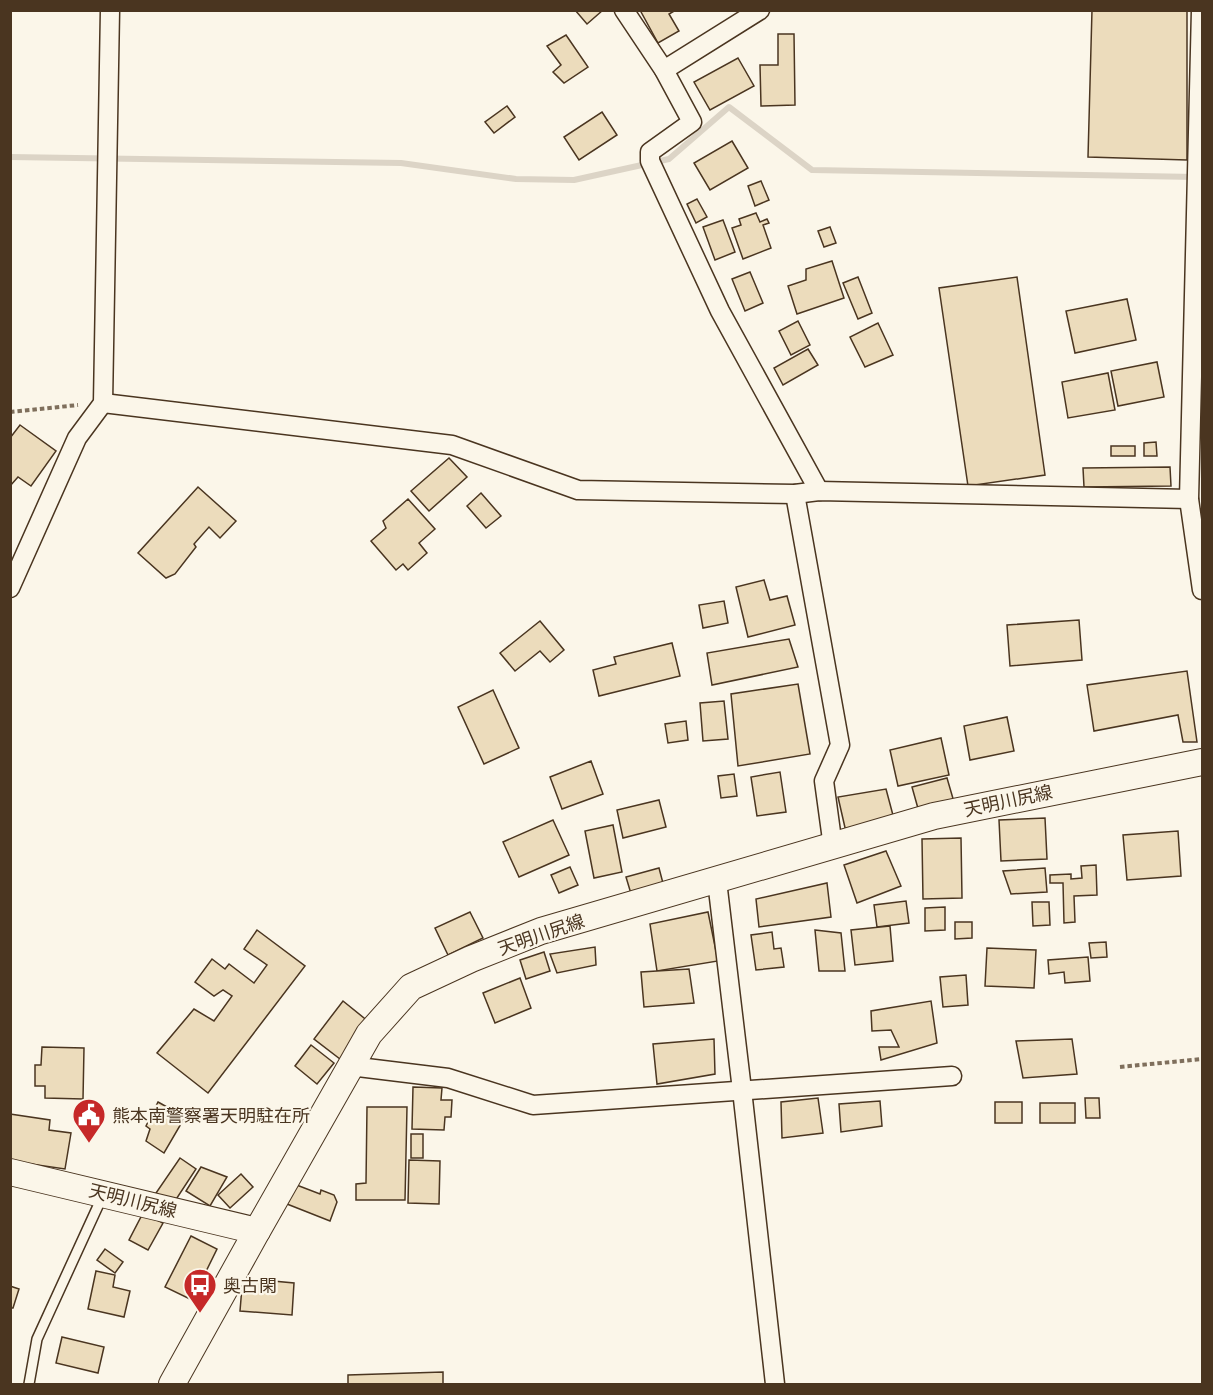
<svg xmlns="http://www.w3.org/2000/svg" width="1213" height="1395" viewBox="0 0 1213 1395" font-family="'Open Sans','Noto Sans JP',sans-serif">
<rect width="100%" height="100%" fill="#fbf6e9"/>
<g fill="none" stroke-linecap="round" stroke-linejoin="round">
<polyline stroke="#dcd4c6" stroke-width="6" points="10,157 401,163 516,179 574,180 669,159 729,107 812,170 1196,177"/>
</g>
<g fill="#ecdcbc" stroke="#4a3520" stroke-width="1.5">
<polygon points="575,10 603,10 587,24"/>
<polygon points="640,10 676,10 669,14 679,31 658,43"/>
<polygon points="1092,10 1187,10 1187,160 1088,157"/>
<polygon points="778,34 794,34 795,105 761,106 760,65 778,65"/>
<polygon points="566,35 588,67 564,83 553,72 561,65 547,46"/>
<polygon points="738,58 754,86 710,110 694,82"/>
<polygon points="507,106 515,117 494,133 485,122"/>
<polygon points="602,112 617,135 579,160 564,137"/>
<polygon points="732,141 748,168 710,190 694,163"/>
<polygon points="761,181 769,200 755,206 748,186"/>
<polygon points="697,199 707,217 696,223 687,204"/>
<polygon points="756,213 760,222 767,219 769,223 763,225 771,248 743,259 732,228 741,225 739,219"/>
<polygon points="723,220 735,252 715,260 703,227"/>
<polygon points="830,227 836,243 824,247 818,231"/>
<polygon points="832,261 844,298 797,314 788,286 806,280 806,269"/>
<polygon points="750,272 763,303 745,311 732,279"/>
<polygon points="858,277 872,313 858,319 843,283"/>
<polygon points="1017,277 1045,475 968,486 939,288"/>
<polygon points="1127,299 1136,340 1075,353 1066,311"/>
<polygon points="798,321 810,345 791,355 779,331"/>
<polygon points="878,323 893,355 865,367 850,337"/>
<polygon points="808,349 818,365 783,385 774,368"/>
<polygon points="1157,362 1164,397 1118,406 1111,371"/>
<polygon points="1108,373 1115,410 1068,418 1062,382"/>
<polygon points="20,425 56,451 31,486 18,477 10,486 10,438"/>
<polygon points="1156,442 1157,456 1144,456 1144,443"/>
<rect x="1111" y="446" width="24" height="10"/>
<polygon points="449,458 467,477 429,511 411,491"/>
<polygon points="1170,467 1171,486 1084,487 1083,468"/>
<polygon points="198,487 236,521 220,538 209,527 194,544 196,547 175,574 166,578 138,553"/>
<polygon points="481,493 501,516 486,528 467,506"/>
<polygon points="408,499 435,529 419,543 427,553 408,570 403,564 396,570 371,541 386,528 383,521"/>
<polygon points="764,580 770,600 787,596 795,625 748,637 736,587"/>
<polygon points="724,601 728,623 703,628 699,605"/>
<polygon points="1079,620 1082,660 1010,666 1007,625"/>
<polygon points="540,621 564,650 550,662 540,651 515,671 500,653"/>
<polygon points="789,639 798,667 712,685 707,653"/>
<polygon points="672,643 680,676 599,696 593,670 616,664 614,657"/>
<polygon points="1187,671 1197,742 1183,742 1178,715 1094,731 1087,685"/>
<polygon points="798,684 810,754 738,766 731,694"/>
<polygon points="493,690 519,748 484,764 458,707"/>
<polygon points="724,701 728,739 703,741 700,703"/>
<polygon points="1007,717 1014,751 970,760 964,726"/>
<polygon points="686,721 688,740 668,743 665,724"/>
<polygon points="941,738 949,775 898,786 890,750"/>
<polygon points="591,761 603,794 562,809 550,777"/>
<polygon points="780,772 786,812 757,816 751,777"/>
<polygon points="734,774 737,796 721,798 718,776"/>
<polygon points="947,778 954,802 919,812 912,787"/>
<polygon points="886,789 894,819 846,832 838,797"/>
<polygon points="659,800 666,827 623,838 617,810"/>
<polygon points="1045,818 1047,859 1001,861 999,820"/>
<polygon points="553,820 569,855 519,877 503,842"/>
<polygon points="613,825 622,872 594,878 585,831"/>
<polygon points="1178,831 1181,876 1127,880 1123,835"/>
<polygon points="961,838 962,898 923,899 922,839"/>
<polygon points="886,851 901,886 857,903 844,865"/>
<polygon points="1096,865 1097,895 1074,896 1075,922 1064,923 1063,883 1050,883 1050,875 1071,874 1071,879 1082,878 1081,866"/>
<polygon points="570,867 578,885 559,893 551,875"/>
<polygon points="659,868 664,887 632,897 626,877"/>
<polygon points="1045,868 1047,892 1011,894 1003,871"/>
<polygon points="827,883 831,917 759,927 756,899"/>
<polygon points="906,901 909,923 877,927 874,905"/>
<polygon points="1032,902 1049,902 1050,925 1033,926"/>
<polygon points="945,907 945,930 925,931 925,908"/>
<polygon points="470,912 483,938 448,955 435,928"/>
<polygon points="708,912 718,961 657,971 650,924"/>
<polygon points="955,922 972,922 972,938 955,939"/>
<polygon points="890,926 893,961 855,965 851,930"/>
<polygon points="257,930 305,966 208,1093 157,1053 194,1009 214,1021 232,996 223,990 214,996 195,982 212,959 225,969 229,964 254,983 267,965 244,949"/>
<polygon points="815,930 841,933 845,971 819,971"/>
<polygon points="772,932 774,949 781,948 784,967 756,970 751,935"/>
<polygon points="1106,942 1107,957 1091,958 1089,943"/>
<polygon points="595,947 596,965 557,973 550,954"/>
<polygon points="987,948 1036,950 1034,988 985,986"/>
<polygon points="544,952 550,971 526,979 520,960"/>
<polygon points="1088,957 1090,981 1065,983 1064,972 1049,974 1048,960"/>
<polygon points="689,969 694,1003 644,1007 641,972"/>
<polygon points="966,975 968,1005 943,1007 940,977"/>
<polygon points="520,978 531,1008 495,1023 483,993"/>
<polygon points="343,1001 369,1022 340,1059 314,1039"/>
<polygon points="931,1001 937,1043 881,1060 879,1047 899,1047 891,1030 872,1031 871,1011"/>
<polygon points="714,1039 715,1074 657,1084 653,1044"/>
<polygon points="1072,1039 1077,1074 1023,1078 1016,1041"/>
<polygon points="311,1045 334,1063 317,1084 295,1066"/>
<polygon points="42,1047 84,1048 83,1099 45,1098 45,1086 35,1086 35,1065 41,1065"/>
<polygon points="413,1087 442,1088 441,1100 452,1100 451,1117 445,1117 444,1130 412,1129"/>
<polygon points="818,1098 823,1133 782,1138 781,1102"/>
<polygon points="1085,1098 1099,1098 1100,1118 1086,1118"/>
<polygon points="880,1101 882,1126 841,1132 839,1104"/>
<polygon points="158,1102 185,1117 164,1153 146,1141 150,1129 146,1126"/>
<rect x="995" y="1102" width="27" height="21"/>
<rect x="1040" y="1103" width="35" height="20"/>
<polygon points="367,1107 407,1107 405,1200 356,1200 356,1184 366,1183"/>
<polygon points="10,1114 50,1120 49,1130 71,1133 65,1169 10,1161"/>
<rect x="411" y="1134" width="12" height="24"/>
<polygon points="180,1158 196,1169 173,1204 156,1193"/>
<polygon points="409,1160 440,1161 439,1204 408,1203"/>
<polygon points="201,1167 227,1177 210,1206 186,1191"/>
<polygon points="241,1174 253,1187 230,1208 218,1195"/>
<polygon points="294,1184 320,1194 321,1190 334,1195 337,1202 330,1221 287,1204"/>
<polygon points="143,1213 163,1223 148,1250 129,1240"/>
<polygon points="191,1236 217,1249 192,1300 165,1287"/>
<polygon points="105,1249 123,1262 115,1273 97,1260"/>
<polygon points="96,1271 115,1275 113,1287 130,1291 124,1317 88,1309"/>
<polygon points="252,1279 294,1283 292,1315 240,1311 242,1287 251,1288"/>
<polygon points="10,1286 19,1289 13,1308 10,1308"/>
<polygon points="62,1337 104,1347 98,1373 56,1363"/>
<polygon points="443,1372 443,1384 348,1384 348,1375"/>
</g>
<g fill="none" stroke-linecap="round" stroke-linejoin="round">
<g stroke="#4a3520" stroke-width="12">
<polyline id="lane" points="29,1384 37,1339 103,1195"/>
</g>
<g stroke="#4a3520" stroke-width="21">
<g id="street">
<polyline points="624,10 664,70 692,122 650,152 650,161 720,311 819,491"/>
<polyline points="1201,10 1189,499 1202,590"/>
<polyline points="664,70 760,10"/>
<polyline points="103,403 452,445 578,490 795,494 819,491 1189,499"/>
<polyline points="795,494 840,745 824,781 833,847"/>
<polyline points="10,588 77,438 103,403 110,10"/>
<polyline points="717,881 742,1090 775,1384"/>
<polyline points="350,1066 448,1078 533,1105 952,1076"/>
</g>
</g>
<g stroke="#4a3520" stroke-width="28">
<g id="secondary">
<polyline points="10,1172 257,1231 369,1034 411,987 471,959 541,931 934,816 1202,762"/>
<polyline points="172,1384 257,1231"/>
</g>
</g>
<g stroke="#7f6f5c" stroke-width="4" stroke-dasharray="4.5 3" stroke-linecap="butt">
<polyline points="10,412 78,405"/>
<polyline points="1120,1067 1202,1059"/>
</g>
<use href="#lane" stroke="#fbf6e9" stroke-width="9"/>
<use href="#street" stroke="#fbf6e9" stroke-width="18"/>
<use href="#secondary" stroke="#fbf6e9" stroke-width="26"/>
</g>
<defs>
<g id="civic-pin" transform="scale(1.725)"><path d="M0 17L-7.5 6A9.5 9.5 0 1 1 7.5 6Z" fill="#c62828" stroke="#fbf6e9"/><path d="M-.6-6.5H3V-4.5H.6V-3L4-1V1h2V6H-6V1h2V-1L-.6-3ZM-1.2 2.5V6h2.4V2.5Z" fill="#fff"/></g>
<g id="bus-pin" transform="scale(1.725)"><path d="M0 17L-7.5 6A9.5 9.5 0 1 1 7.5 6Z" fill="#c62828" stroke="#fbf6e9"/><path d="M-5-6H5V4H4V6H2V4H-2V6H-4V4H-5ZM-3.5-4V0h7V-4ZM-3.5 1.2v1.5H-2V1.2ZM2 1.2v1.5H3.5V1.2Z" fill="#fff"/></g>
</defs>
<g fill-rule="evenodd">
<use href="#civic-pin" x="89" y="1115"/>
<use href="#bus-pin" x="200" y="1285"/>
</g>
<g text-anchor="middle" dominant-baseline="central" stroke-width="4.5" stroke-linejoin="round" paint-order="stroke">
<g font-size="18" fill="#4a3520" stroke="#fbf6e9">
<text transform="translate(1008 800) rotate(-12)">天明川尻線</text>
<text transform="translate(541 934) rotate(-19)">天明川尻線</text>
<text transform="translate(133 1200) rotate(14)">天明川尻線</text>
</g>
<g font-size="18" fill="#4a3520" stroke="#fbf6e9" text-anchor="start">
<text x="112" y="1115">熊本南警察署天明駐在所</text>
<text x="223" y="1285">奥古閑</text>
</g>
</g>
<rect width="1213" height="1395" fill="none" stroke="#4a3520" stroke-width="24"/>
</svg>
